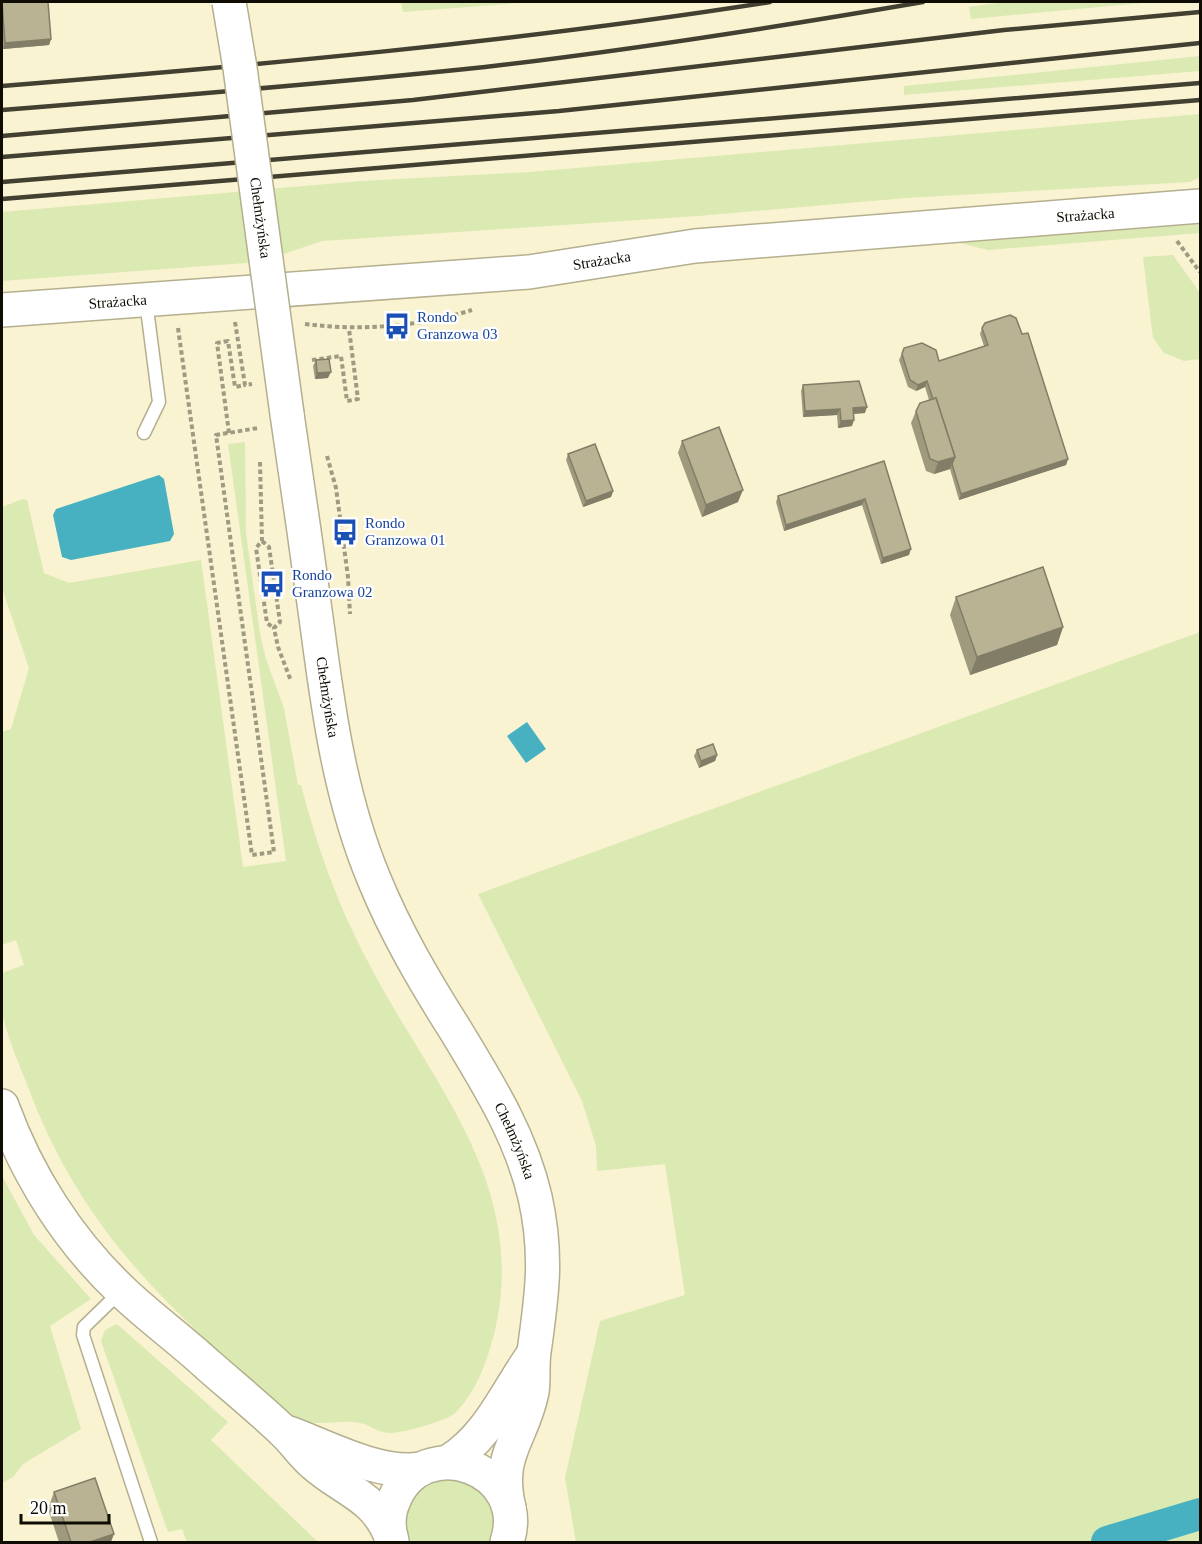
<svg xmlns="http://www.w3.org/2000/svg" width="1202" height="1544" viewBox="0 0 1202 1544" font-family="'Times New Roman',serif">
<rect width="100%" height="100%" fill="#f9f3d2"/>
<g fill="#dbe9b2">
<polygon points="401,2 531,2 403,12"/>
<polygon points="1004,2 1153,2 971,19 969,7"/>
<polygon points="1200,56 1200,71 904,95 904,86"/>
<polygon points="1200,114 1200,177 1190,182 906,198 698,216 322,241 260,262 2,281 2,212 362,181 530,172"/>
<polygon points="1200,224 1200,233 988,250 960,243"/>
<polygon points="1173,255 1200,293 1200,359 1184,361 1164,353 1153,338 1143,257"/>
<path d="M 245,442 L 246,533 L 260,634 L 266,659 L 284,708 L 298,785 L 301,785 C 317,847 338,906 368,962 C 430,1082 529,1183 495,1330 C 488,1359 477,1391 456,1412 C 448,1421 403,1433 390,1433 C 380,1433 373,1427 364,1424 C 341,1417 316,1430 295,1417 C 272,1402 251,1380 231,1362 C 135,1277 71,1203 26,1082 C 19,1063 3,1027 2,1008 C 0,997 2,985 2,973 L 24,965 L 16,940 L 2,945 L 2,732 L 11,729 L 29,668 L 2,588 L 2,507 L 23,499 L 27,500 L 44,573 L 69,583 L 201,560 L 243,867 L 286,861 L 228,444 Z"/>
<polygon points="1200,632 1200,1542 576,1542 565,1478 600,1321 685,1295 665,1164 597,1171 596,1146 582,1101 478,894"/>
<polygon points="2,1176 34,1235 91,1299 50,1326 81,1429 23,1464 13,1477 2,1483"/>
<polygon points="117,1324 228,1422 211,1440 318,1542 187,1542 182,1529 168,1532 101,1341 105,1330"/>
<path d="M 451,1479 C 483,1485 503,1510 489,1542 L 410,1542 C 397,1508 417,1483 451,1479 Z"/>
</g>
<g fill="#47b1c1">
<polygon points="159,475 164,479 174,534 170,541 71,560 62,557 53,515 56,509"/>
<polygon points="527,722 546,749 526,763 507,736"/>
</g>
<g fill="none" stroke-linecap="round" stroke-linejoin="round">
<polyline stroke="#47b1c1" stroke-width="32" points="1107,1542 1200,1514"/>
<g stroke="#b4af8f" stroke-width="15">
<g id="lane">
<polyline points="144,433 159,402 146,301"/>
<polyline points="121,1291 84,1327 83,1335 151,1542"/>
</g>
</g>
<g stroke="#b4af8f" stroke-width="36">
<g id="secondary">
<path id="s1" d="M 2,310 L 529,272 L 695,246 L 1200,206"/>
<path id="s2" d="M 287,414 C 298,487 308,559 318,632 C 329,716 341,800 374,879 C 396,933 425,982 456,1031 C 488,1084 521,1136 535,1197 C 548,1255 542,1295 534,1352 C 532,1365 534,1379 532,1392 C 522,1440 496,1454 509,1508"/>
<path d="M 2,1106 C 27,1175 68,1240 122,1291 C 149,1317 180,1339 208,1365 C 233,1387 259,1408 283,1431 C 294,1441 302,1454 314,1464 C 343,1490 376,1496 391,1537"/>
<path d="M 289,1433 C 328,1447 380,1476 421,1469"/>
<path d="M 448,1462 C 488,1438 506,1393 532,1356"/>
<path d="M 392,1541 C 388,1528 388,1513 394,1500 C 423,1429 531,1469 507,1542"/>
</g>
</g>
<g stroke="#9f9a82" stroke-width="4" stroke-dasharray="4.5 3" stroke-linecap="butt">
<polyline points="1177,241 1200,272"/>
<polyline points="235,322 245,385 252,384"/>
<path d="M 305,324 C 361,331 417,327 472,310"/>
<polyline points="178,328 252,855 274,852 216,435 258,428"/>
<polyline points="312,360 341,356 347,401 358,399 349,329"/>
<polyline points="229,433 217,343 228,341 235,387 245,385"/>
<polyline points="327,456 336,488 348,577 350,614"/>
<polyline points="260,462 262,541 256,548 267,623 274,628"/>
<polyline points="262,541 269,547 280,622 274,628 278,647 291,681"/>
</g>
<use href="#lane" stroke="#fff" stroke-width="12"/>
<use href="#secondary" stroke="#fff" stroke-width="33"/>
<g stroke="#434031" stroke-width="4.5">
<path d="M 2,86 C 259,65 515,42 770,2"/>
<path d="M 2,110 C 163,97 324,84 485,67 C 631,50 777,27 923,2"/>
<polyline points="2,136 413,100 1004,30 1200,12"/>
<polyline points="2,157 559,111 1200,43"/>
<polyline points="2,182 1200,83"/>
<polyline points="2,199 1200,100"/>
</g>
<g stroke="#b4af8f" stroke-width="36" stroke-linecap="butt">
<g id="secondary-bridge">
<path id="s3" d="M 229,2 L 240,68 L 287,414"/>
</g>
</g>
<use href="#secondary-bridge" stroke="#fff" stroke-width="33"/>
</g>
<g fill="#9f9a7e">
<polygon points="2,2 51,39 49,45 3,49 2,32"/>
<polygon points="982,328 1068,459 1066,465 959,500 950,469 934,474 926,471 911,423 916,411 929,400 925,387 916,391 908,387 899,360 904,348 939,361 984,346 980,334"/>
<polygon points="316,360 328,378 315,379 313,366"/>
<polygon points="803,385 865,413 853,414 852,426 838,428 837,415 803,417 801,391"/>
<polygon points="682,441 738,502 702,517 678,453"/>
<polygon points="568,454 613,491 611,497 583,507 566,460"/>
<polygon points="884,461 909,555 881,564 862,505 784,531 776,502 778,496"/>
<polygon points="956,597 1063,627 1057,645 970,675 950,615"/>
<polygon points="697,750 717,755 715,761 699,768 694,756"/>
<polygon points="54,1492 111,1542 59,1542 48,1509"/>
</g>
<g fill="#827d67">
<polygon points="51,39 49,45 3,49 5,43"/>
<polygon points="331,372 328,378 315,379 317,373"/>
<polygon points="927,381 925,387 916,391 918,385"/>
<polygon points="867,407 865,413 851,414 853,408"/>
<polygon points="840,409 837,415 803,417 805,411"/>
<polygon points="854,420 852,426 838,428 841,421"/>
<polygon points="955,457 950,469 934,474 938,462"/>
<polygon points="1068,459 1066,465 959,500 961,494"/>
<polygon points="743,490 738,502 702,517 706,505"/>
<polygon points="613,491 611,497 583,507 586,501"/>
<polygon points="865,499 862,505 784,531 786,525"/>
<polygon points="911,549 909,555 881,564 883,558"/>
<polygon points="1063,627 1057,645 970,675 977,657"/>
<polygon points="717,755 715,761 699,768 701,761"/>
<polygon points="114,1534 111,1542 90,1542"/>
</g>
<g fill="#b9b393" stroke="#827d67" stroke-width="1.5">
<polygon points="2,2 48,2 51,39 5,43"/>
<polygon points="1010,315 1016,318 1022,334 1028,333 1068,459 961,494 952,464 955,457 936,398 933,399 927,381 918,385 910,380 902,354 904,348 922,343 936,350 939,361 988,345 982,328 985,323"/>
<polygon points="329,359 331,372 317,373 316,360"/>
<polygon points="859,381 867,407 853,408 854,420 841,421 840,409 805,411 803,385"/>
<polygon points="936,398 955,457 938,462 930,459 916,411 920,403"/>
<polygon points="719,427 743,490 706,505 682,441"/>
<polygon points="595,444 613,491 586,501 568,454"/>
<polygon points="884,461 911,549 883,558 865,499 786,525 778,496"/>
<polygon points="1043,567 1063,627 977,657 956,597"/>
<polygon points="713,744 717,755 701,761 697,750"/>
<polygon points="95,1478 114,1534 90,1542 71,1542 54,1492"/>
</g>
<defs>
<g id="bus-bare" transform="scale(2.07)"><path d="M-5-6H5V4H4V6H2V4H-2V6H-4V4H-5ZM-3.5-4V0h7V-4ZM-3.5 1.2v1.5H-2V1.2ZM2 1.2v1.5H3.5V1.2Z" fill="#1a4fb4" stroke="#fff" stroke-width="2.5" paint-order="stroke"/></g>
</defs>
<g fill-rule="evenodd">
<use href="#bus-bare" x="397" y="326"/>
<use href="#bus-bare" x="345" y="532"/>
<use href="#bus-bare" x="272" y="584"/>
</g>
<g text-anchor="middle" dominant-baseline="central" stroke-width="4.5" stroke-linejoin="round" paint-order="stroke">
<g font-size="15" fill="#0f0d03" stroke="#fff">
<text stroke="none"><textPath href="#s1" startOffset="1088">Strażacka</textPath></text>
<text stroke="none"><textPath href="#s3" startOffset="218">Chełmżyńska</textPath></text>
<text stroke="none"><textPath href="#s1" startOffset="602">Strażacka</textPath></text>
<text stroke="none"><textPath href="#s1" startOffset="116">Strażacka</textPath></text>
<text stroke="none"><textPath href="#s2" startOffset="286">Chełmżyńska</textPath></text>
<text stroke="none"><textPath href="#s2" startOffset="772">Chełmżyńska</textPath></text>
</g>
<g font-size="15" fill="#164399" stroke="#fff" text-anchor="start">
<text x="417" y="317">Rondo<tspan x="417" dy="17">Granzowa 03</tspan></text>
<text x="365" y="523">Rondo<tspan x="365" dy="17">Granzowa 01</tspan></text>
<text x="292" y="575">Rondo<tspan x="292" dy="17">Granzowa 02</tspan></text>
</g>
</g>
<rect width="1202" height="1544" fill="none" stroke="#0f0d03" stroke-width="6"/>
<path d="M21 1514v9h88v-9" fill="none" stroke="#0f0d03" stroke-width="3"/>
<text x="30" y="1514" font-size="18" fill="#0f0d03" stroke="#ffffff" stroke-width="4.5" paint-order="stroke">20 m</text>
</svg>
